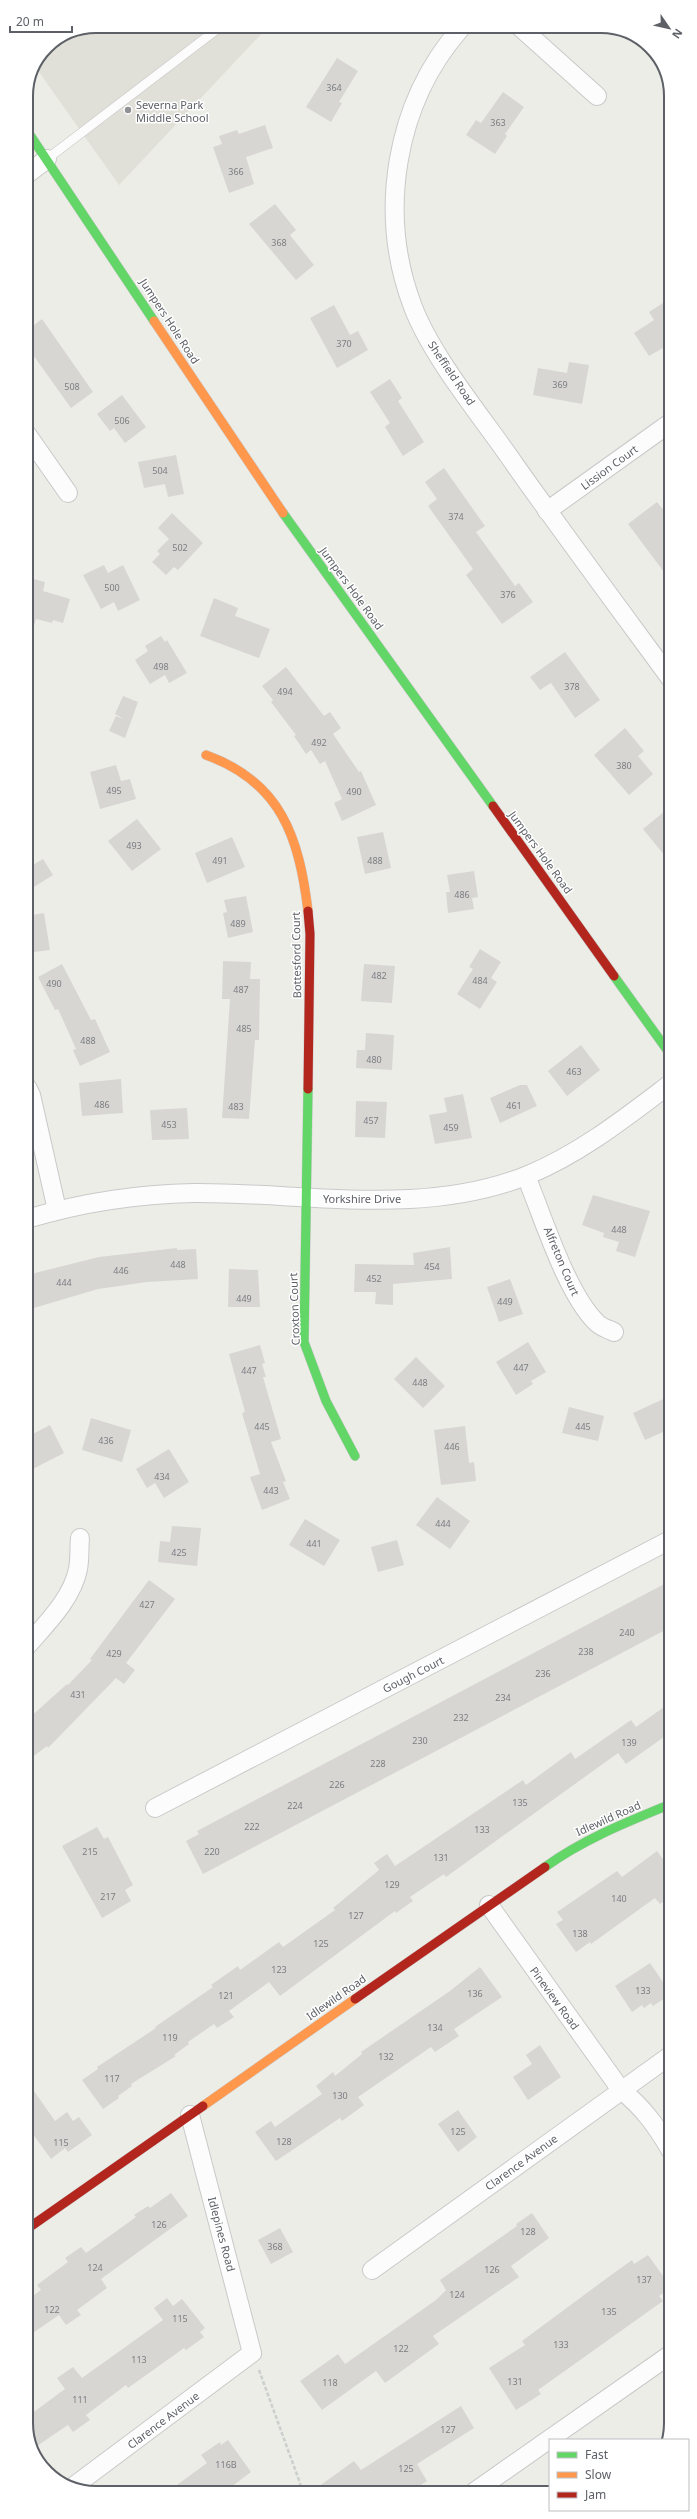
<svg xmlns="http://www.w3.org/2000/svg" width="697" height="2519" viewBox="0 0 697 2519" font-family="'Noto Sans',sans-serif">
<rect width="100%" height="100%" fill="#edede8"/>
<polygon fill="#e0dfd8" points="266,29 119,185 34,65 47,46 69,31"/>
<g fill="#d7d6d3">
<polygon points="337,58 358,71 339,102 342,103 331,122 306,107"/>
<polygon points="503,92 524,107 505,134 507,136 495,154 466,135 476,120 481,123"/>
<polygon points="265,125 273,148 246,157 254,184 229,193 213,147 222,144 219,136 237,130 239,134"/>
<polygon points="275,204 296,230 290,235 314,265 296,280 249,224"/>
<polygon points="663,303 668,311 670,310 670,344 649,356 634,333 654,320 649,312"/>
<polygon points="334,305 350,335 358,331 368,350 337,368 310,318"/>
<polygon points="42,319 93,392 71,408 26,345 26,331"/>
<polygon points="569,362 589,365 582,404 533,395 538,368 567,373"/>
<polygon points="390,379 402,398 398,401 424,442 403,456 385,427 390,423 370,392"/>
<polygon points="122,395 146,427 125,443 114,428 110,431 97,414"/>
<polygon points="176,455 184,494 168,497 165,484 144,488 138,462"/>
<polygon points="444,468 485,526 476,532 515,586 519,583 533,602 502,624 466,575 473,569 428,506 437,499 425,482"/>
<polygon points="657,502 670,518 670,580 628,524"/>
<polygon points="172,513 203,543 178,570 174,567 166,575 152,562 160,554 157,551 169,539 158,528"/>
<polygon points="104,565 108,573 123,565 140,600 118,611 114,602 101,609 83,575"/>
<polygon points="26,577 45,582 43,591 70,599 63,623 53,620 52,623 36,619 32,633 26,632"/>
<polygon points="214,598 238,608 235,616 270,629 259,658 200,636"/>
<polygon points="161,636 165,642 167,640 187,673 169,683 165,675 150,684 135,660 148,651 145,646"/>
<polygon points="565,652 600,700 575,718 551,683 540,690 530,677"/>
<polygon points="286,667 324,716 330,712 341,728 333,734 359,772 361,771 376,805 342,821 334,803 342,799 325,761 320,764 311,750 306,754 294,736 296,735 271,702 273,700 262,686"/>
<polygon points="123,696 138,702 125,738 109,731 116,716 124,719 115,714"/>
<polygon points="625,728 644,751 638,756 653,774 629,795 594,755"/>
<polygon points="116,765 121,781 130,779 136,799 100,809 90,772"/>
<polygon points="670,807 670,862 643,829"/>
<polygon points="137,819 161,849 132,871 108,841"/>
<polygon points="383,832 391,868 365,874 357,837"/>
<polygon points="232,837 245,867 207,883 195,853"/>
<polygon points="43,859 53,875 26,892 26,869"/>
<polygon points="474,871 478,897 472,898 474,909 448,913 446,892 450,892 447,875"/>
<polygon points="246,896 253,932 228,938 223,913 227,912 224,900"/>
<polygon points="44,913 50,950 27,953 26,916"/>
<polygon points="480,949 501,962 491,978 497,982 480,1009 457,994 473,969 469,967"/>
<polygon points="223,961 251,962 250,979 260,979 259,1040 255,1040 249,1119 222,1118 230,999 222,999"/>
<polygon points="62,964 91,1020 95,1019 110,1052 80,1066 73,1050 76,1049 58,1009 55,1010 38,977"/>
<polygon points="364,964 395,966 392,1003 361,1001"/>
<polygon points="366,1033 394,1035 392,1070 356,1068 357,1050 365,1050"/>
<polygon points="581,1045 600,1070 567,1096 548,1071"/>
<polygon points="121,1079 123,1113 82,1116 79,1083"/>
<polygon points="520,1085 527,1085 537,1106 500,1123 490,1098"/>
<polygon points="463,1094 472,1138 435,1144 429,1115 447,1112 444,1098"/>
<polygon points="356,1101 387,1102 385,1138 355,1137"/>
<polygon points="187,1108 189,1139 152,1140 150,1110"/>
<polygon points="593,1195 650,1211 635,1257 616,1251 619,1242 603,1237 604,1233 582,1225"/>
<polygon points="450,1247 452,1279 393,1284 393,1305 375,1304 376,1292 354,1292 355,1264 414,1265 413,1253"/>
<polygon points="177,1248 177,1250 196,1249 198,1279 147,1282 98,1289 27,1310 27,1275 99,1257"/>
<polygon points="229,1269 258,1270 260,1307 228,1307"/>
<polygon points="510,1279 523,1314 499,1322 487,1287"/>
<polygon points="528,1342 546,1372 531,1381 533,1384 516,1395 496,1362"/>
<polygon points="260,1345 265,1363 262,1364 266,1377 263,1377 281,1439 271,1442 286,1481 283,1482 290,1499 262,1510 250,1477 260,1474 242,1413 245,1412 229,1354"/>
<polygon points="416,1357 445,1386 423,1408 394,1379"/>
<polygon points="670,1396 670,1429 645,1440 633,1413"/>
<polygon points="569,1407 604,1416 598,1441 562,1433"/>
<polygon points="91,1418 131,1430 122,1462 82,1450"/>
<polygon points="50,1425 64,1453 27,1472 27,1437"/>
<polygon points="465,1426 469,1463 474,1462 476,1481 441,1485 434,1430"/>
<polygon points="169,1449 189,1482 164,1498 155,1483 147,1488 136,1469"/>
<polygon points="437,1497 470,1521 450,1549 416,1525"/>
<polygon points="305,1519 340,1540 324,1566 289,1545"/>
<polygon points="172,1526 201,1528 197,1566 158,1562 160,1541 170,1542"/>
<polygon points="397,1540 404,1565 378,1572 371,1547"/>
<polygon points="149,1580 175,1599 126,1663 135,1670 124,1684 116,1678 48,1748 47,1746 27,1761 27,1720 67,1684 68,1685 92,1660 90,1659"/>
<polygon points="670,1581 671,1627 203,1874 186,1841 199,1834 197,1831"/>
<polygon points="671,1702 671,1732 626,1764 618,1753 446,1877 444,1874 410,1897 413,1901 396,1913 395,1911 280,1996 269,1982 229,2011 234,2017 217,2028 214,2024 188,2042 189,2044 174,2055 176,2056 131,2084 132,2086 118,2096 119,2098 103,2109 82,2080 98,2069 97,2067 156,2028 155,2027 213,1987 211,1985 238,1966 240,1970 279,1942 283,1947 335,1910 333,1908 379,1870 374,1863 387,1854 395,1866 523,1780 526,1785 571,1752 575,1759 631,1720 636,1727"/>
<polygon points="97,1827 104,1839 108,1837 133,1885 125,1890 131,1901 102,1918 62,1846"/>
<polygon points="657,1851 671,1870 671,1896 660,1904 655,1898 591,1944 590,1942 576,1952 556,1924 563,1920 557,1912 617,1871 622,1877"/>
<polygon points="650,1963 671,1994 653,2006 651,2003 644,2008 642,2005 632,2012 615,1986"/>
<polygon points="480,1967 502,1997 454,2029 459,2036 435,2052 431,2047 358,2097 364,2105 342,2121 340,2118 276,2161 255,2132 271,2121 275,2127 322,2094 316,2086 333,2072 335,2076 362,2054 361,2052 450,1991"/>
<polygon points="540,2045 561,2077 528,2100 513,2077 532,2064 526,2055"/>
<polygon points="27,2081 55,2121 67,2112 73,2121 79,2117 92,2135 68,2152 65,2148 51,2159 27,2126"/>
<polygon points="458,2110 477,2137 458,2152 438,2124"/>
<polygon points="171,2193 188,2216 101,2279 107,2288 77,2310 81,2315 66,2325 59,2315 27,2337 27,2300 41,2290 37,2285 68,2262 65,2258 81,2247 86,2253 136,2217 134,2215 148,2206 150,2208"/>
<polygon points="532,2213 549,2238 511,2266 519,2277 433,2336 439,2344 385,2383 376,2371 322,2410 300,2381 338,2354 345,2364 436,2300 446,2290 440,2280 517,2226 516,2224"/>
<polygon points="280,2228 293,2252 271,2264 258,2240"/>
<polygon points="648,2255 671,2287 659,2296 663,2301 538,2390 541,2394 516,2410 489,2368 525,2345 522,2341 607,2278 632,2260 634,2264"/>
<polygon points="167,2298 173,2306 182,2299 205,2328 200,2332 204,2337 186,2350 184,2348 128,2388 126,2385 86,2415 90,2420 73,2432 68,2425 34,2448 27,2437 27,2417 65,2389 57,2378 73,2367 82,2378 163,2320 154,2308"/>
<polygon points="461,2406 474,2428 417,2464 427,2481 410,2492 311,2492 354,2461 361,2470"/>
<polygon points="228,2440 251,2472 223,2493 166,2493 207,2463 201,2455 220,2442 221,2445"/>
</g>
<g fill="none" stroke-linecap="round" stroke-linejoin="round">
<g stroke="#c9c9c9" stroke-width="10">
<polyline id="lane" points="47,159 216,30"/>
</g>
<g stroke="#c9c9c9" stroke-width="20">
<g id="street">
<polyline points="520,27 597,96"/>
<path d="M 461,28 C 395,103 377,213 413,307 C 433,359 483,418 515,465 C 566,537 618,607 670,678"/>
<polyline points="26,175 47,159"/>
<polyline points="26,433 68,493"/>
<polyline points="547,511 670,423"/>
<polyline points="27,1087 31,1095 57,1210"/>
<path d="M 526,1176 C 543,1217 566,1292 596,1322 C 600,1327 608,1329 614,1332"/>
<path d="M 27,1219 C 80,1203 139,1194 194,1193 C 304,1192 422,1218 528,1175 C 581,1153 625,1118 670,1084"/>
<path d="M 27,1646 C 46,1624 72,1599 78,1569 C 80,1559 79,1548 80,1538"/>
<polyline points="155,1808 670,1540"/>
<path d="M 489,1905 L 621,2090 C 643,2107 657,2127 671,2151"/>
<polyline points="372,2270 671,2055"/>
<polyline points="74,2486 252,2353 190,2115"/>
<polyline points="474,2492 671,2354"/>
</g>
</g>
<g stroke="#cacaca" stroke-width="10">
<g id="fast">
<polyline points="26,129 154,321"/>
<polyline points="283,513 493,806"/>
<polyline points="614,976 670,1054"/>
<polyline points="308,1089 304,1342 326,1401 355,1456"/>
<path d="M 545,1867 C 584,1839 627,1822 671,1804"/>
</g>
</g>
<g stroke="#cacaca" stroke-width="10">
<g id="slow">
<polyline points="154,321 283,513"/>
<path d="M 206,755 C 281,782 299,837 308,911"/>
<polyline points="203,2106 355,1999"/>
</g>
</g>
<g stroke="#cacaca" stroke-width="10">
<g id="jam">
<polyline points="493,806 614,976"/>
<polyline points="308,1089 310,934 308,911"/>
<polyline points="355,1999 545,1867"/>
<polyline points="27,2229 203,2106"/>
</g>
</g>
<polyline stroke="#cbcfcd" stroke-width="2.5" stroke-dasharray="4 2" stroke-linecap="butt" points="259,2370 300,2483 301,2492"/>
<use href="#lane" stroke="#fcfcfc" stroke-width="9"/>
<use href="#street" stroke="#fcfcfc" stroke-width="18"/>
<use href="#fast" stroke="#63d668" stroke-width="9"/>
<use href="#slow" stroke="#ff974d" stroke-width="9"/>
<use href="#jam" stroke="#b3261e" stroke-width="9"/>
</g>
<circle fill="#8f9194" stroke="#fff" stroke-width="1.5" cx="128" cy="110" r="4"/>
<g text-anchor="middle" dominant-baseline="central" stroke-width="3" stroke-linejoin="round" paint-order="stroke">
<g font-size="9" fill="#7c7e82">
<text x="334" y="87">364</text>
<text x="498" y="122">363</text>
<text x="236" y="171">366</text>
<text x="279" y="242">368</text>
<text x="344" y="343">370</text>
<text x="560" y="384">369</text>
<text x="72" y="386">508</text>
<text x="122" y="420">506</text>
<text x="160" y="470">504</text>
<text x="456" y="516">374</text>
<text x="180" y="547">502</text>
<text x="112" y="587">500</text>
<text x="508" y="594">376</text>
<text x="161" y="666">498</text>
<text x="572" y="686">378</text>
<text x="285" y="691">494</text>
<text x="319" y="742">492</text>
<text x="624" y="765">380</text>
<text x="114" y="790">495</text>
<text x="354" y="791">490</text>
<text x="134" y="845">493</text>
<text x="220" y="860">491</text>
<text x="375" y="860">488</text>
<text x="462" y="894">486</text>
<text x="238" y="923">489</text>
<text x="379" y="975">482</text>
<text x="480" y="980">484</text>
<text x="54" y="983">490</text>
<text x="241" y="989">487</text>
<text x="244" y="1028">485</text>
<text x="88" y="1040">488</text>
<text x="374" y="1059">480</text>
<text x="574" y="1071">463</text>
<text x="102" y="1104">486</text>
<text x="514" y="1105">461</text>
<text x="236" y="1106">483</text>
<text x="371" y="1120">457</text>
<text x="169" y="1124">453</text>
<text x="451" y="1127">459</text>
<text x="619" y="1229">448</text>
<text x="178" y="1264">448</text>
<text x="432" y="1266">454</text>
<text x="121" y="1270">446</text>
<text x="374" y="1278">452</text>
<text x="64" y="1282">444</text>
<text x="244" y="1298">449</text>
<text x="505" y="1301">449</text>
<text x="521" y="1367">447</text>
<text x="249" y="1370">447</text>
<text x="420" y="1382">448</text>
<text x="262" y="1426">445</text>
<text x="583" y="1426">445</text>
<text x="106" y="1440">436</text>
<text x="452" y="1446">446</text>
<text x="162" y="1476">434</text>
<text x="271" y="1490">443</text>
<text x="443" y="1523">444</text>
<text x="314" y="1543">441</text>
<text x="179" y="1552">425</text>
<text x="147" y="1604">427</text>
<text x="627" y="1632">240</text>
<text x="586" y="1651">238</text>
<text x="114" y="1653">429</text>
<text x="543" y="1673">236</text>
<text x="78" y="1694">431</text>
<text x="503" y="1697">234</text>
<text x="461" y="1717">232</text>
<text x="420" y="1740">230</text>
<text x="629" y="1742">139</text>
<text x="378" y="1763">228</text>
<text x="337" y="1784">226</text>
<text x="520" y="1802">135</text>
<text x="295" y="1805">224</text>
<text x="252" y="1826">222</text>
<text x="482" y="1829">133</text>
<text x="90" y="1851">215</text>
<text x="212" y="1851">220</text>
<text x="441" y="1857">131</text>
<text x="392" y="1884">129</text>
<text x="108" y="1896">217</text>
<text x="619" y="1898">140</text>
<text x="356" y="1915">127</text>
<text x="580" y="1933">138</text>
<text x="321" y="1943">125</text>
<text x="279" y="1969">123</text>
<text x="643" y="1990">133</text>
<text x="475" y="1993">136</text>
<text x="226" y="1995">121</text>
<text x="435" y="2027">134</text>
<text x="170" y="2037">119</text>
<text x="386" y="2056">132</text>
<text x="112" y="2078">117</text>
<text x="340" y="2095">130</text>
<text x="458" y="2131">125</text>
<text x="284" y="2141">128</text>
<text x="61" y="2142">115</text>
<text x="159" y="2224">126</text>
<text x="528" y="2231">128</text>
<text x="275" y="2246">368</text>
<text x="95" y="2267">124</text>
<text x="492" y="2269">126</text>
<text x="644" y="2279">137</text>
<text x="457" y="2294">124</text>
<text x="52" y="2309">122</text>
<text x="609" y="2311">135</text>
<text x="180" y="2318">115</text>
<text x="561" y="2344">133</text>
<text x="401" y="2348">122</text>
<text x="139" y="2359">113</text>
<text x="515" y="2381">131</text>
<text x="330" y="2382">118</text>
<text x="80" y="2399">111</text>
<text x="448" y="2429">127</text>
<text x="226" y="2464">116B</text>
<text x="406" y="2468">125</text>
</g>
<g font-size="11" fill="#5d6066" stroke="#fff" text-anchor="start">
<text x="136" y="104">Severna Park<tspan x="136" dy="13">Middle School</tspan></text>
</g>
<g font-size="11" fill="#5d6066" stroke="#fff">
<text transform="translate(170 321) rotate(57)">Jumpers Hole Road</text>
<text transform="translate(452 373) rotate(56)">Sheffield Road</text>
<text transform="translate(609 467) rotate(-36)">Lission Court</text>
<text transform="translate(352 588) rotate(54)">Jumpers Hole Road</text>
<text transform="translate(541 852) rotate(54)">Jumpers Hole Road</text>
<text transform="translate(296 955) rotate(-91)">Bottesford Court</text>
<text x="362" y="1198">Yorkshire Drive</text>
<text transform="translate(562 1261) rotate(67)">Alfreton Court</text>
<text transform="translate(294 1309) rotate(-92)">Croxton Court</text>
<text transform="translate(413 1674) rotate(-27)">Gough Court</text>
<text transform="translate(608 1818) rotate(-24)">Idlewild Road</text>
<text transform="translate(336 1997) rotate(-35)">Idlewild Road</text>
<text transform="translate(555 1998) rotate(54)">Pineview Road</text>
<text transform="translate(521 2162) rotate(-36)">Clarence Avenue</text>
<text transform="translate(222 2234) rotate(75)">Idlepines Road</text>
<text transform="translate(163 2420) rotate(-37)">Clarence Avenue</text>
</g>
</g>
<path d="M0 0H697V2519H0ZM96 33H601A63 63 0 0 1 664 96V2423A63 63 0 0 1 601 2486H96A63 63 0 0 1 33 2423V96A63 63 0 0 1 96 33Z" fill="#fff" fill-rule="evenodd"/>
<path fill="none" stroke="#5d6066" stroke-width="2" d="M96 33H601A63 63 0 0 1 664 96V2423A63 63 0 0 1 601 2486H96A63 63 0 0 1 33 2423V96A63 63 0 0 1 96 33Z"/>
<rect x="549" y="2439" width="140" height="72" fill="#ffffff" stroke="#bebfc2"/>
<rect x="557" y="2452" width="20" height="6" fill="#63d668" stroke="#bebfc2"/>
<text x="585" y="2459" font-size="12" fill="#5d6066">Fast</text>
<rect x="557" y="2472" width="20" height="6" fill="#ff974d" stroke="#bebfc2"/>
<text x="585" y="2479" font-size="12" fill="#5d6066">Slow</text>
<rect x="557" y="2492" width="20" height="6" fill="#b3261e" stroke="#bebfc2"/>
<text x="585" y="2499" font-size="12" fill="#5d6066">Jam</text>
<g transform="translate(669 28) rotate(124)" stroke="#ffffff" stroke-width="3" paint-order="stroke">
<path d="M0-3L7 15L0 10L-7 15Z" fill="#5d6066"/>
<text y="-6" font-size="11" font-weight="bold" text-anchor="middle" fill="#5d6066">N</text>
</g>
<path d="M10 26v6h62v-6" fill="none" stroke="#5d6066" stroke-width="2"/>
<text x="16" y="26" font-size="12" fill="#5d6066" stroke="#ffffff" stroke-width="3" paint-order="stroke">20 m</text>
</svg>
